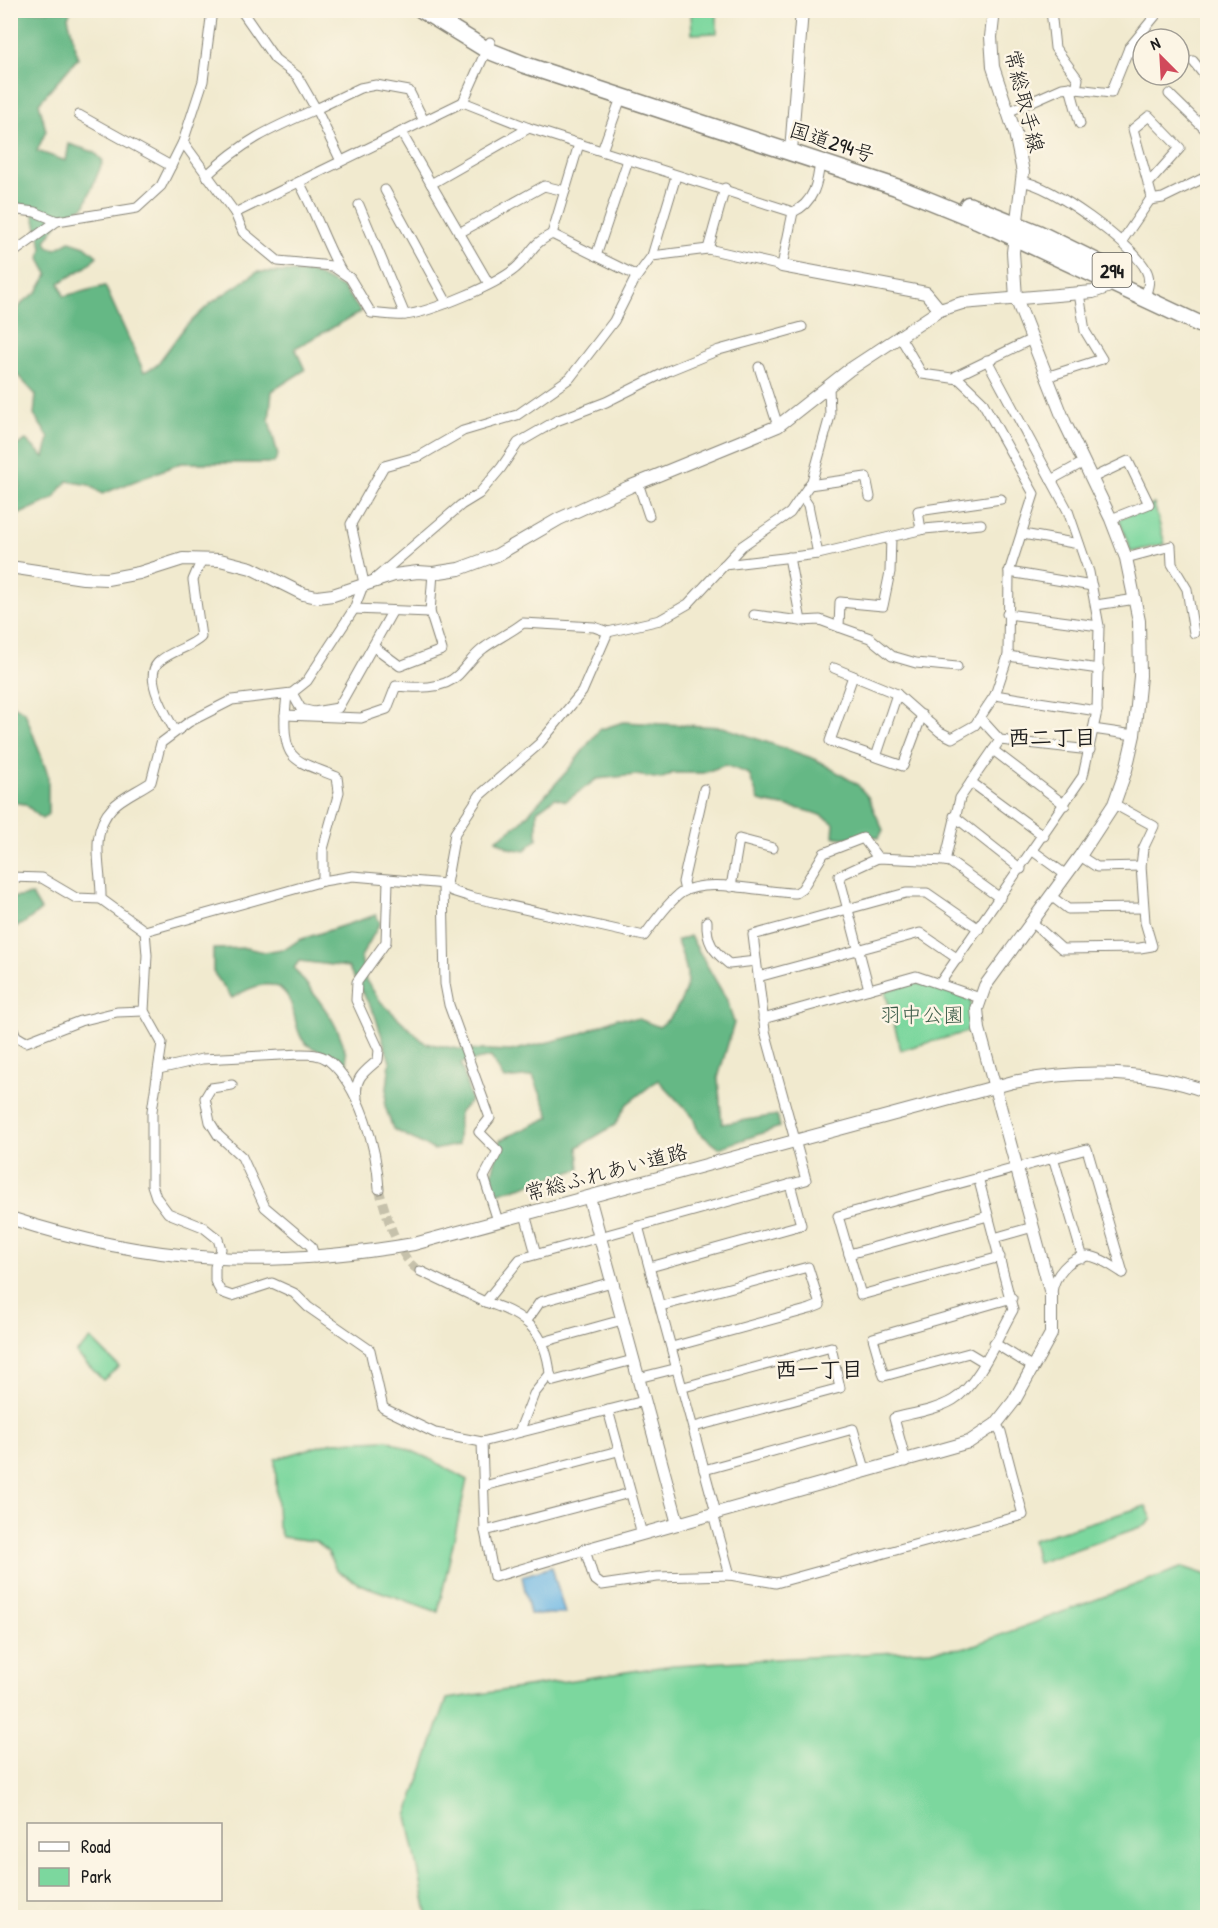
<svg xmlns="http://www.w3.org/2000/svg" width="1218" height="1928" viewBox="0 0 1218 1928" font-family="'Patrick Hand','Klee One',sans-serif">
<rect width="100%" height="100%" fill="#fcf5e5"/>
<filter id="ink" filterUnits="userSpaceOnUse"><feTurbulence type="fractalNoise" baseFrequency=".0167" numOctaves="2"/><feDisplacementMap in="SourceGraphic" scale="12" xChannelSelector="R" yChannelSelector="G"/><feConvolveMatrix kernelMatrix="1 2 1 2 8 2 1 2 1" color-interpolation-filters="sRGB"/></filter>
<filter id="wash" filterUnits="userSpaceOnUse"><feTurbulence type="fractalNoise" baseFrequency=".008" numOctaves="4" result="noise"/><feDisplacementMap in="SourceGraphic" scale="24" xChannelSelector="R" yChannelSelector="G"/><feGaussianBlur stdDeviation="1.35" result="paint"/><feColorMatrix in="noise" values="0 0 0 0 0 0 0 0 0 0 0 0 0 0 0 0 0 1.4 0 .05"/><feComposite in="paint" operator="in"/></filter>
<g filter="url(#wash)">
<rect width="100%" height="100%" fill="#f1eacf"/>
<g fill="#7cd79e" stroke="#4c7a5d" stroke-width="1.5">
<polygon points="717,12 717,33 692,34 691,13"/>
<polygon points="1154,504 1165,544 1131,552 1119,519"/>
<polygon points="913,983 931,985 971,999 971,1031 901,1050 885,991"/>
<polygon points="91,1339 119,1367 103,1380 76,1353"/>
<polygon points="388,1440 434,1461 467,1480 438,1612 359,1584 336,1570 328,1552 315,1541 282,1537 278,1527 275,1459 333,1442"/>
<polygon points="1146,1506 1152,1519 1146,1525 1037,1563 1032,1540"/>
<polygon points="1183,1567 1207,1575 1207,1917 428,1917 407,1816 447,1699 673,1665 966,1648"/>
</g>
<g fill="#65b885" stroke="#406a50" stroke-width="1.5">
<polygon points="11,11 71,11 68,17 78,58 39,103 46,131 37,151 66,161 69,144 94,152 103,161 84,207 62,216 46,241 49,247 56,249 70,241 85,246 97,256 86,267 59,283 64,296 105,286 144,372 156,366 184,328 211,303 257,272 311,272 343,288 361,312 295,348 305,370 272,391 269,421 278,455 274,463 181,463 102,494 89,485 67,481 53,499 11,518 11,498 20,485 11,468 11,449 26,440 44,457 49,438 34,415 36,395 11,368 11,319 23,302 37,292 48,274 40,259 42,247 32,208 11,202"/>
<polygon points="10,703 25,712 48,775 48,814 42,819 25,804 11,802"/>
<path d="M 623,722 L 723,727 L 815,759 L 857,784 L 868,797 L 883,830 L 879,838 C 862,831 848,842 833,836 L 834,824 C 818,808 781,807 759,801 L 749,774 L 725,765 L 703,773 L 673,773 L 661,779 L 636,775 L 597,779 L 566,801 L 555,798 L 537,811 L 537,839 L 524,851 L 509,848 L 496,840 L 520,823 L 568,770 L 599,730 Z"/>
<polygon points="32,895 41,910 23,924 11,928 11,933 11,898"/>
<path d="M 376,915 L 380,923 L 361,957 L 365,979 L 381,1002 L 425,1043 L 459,1049 L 511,1051 L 578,1035 L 617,1018 L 639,1019 L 659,1027 C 674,1017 689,993 687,974 C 686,963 680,951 677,941 L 690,936 L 727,1000 L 734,1023 L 718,1078 L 722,1124 L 777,1115 L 780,1127 L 719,1148 L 698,1132 L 693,1117 L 658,1080 L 627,1104 L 615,1125 L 578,1147 L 580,1169 L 496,1194 L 491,1179 L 500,1140 L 550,1117 L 533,1076 L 504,1079 L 491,1057 L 461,1063 L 471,1100 L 459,1113 L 458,1145 L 434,1150 L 393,1129 L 385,1106 L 390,1062 L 375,1015 L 348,967 L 299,961 L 294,968 C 315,996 345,1027 347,1064 C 335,1054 311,1052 302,1039 C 295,1028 295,1011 289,999 C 276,974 250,987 232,998 L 213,972 L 213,949 L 246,948 L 265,952 L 287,948 L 299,940 Z"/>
</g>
<polygon fill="#6db7e5" stroke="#446a80" stroke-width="1.5" points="552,1567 565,1614 530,1614 522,1576"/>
</g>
<g filter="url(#ink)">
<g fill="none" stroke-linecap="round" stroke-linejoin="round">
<path stroke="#c6c1ab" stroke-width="9" stroke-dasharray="9 4.5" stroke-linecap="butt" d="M 379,1189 C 385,1211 399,1261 420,1271"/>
<g stroke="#868376" stroke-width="11">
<g id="street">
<polyline points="241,10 275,59 297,76 316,109 360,88 376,85 409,91 424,121"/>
<polyline points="1051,10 1055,48 1078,79 1076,89 1111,93 1129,48 1160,10"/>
<path d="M 490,42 L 463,102 L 529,128 L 793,212 L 782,266 L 708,249 L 652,256 L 635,279 L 614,321 L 570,378 L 517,415 L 463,431 L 420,456 L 384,466 L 351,524 L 364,583 L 354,609 L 307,681 L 292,693 L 232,700 L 189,722 L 161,743 L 151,782 C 138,791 122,797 112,808 C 88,833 102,870 101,899 L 145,931 L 147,955 L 144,1011 L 162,1043 L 152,1111 L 152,1185 L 156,1197 L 168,1213 L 203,1227 L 218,1239 L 221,1249 L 215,1267 L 215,1281 L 221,1292 L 232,1296 L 272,1283 L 294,1293 L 308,1307 L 370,1350 L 383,1408 L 435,1433 L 482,1442 L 644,1401"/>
<polyline points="1129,48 1143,62"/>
<polyline points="1193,61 1208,80"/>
<polyline points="1074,88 1070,87 1080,124"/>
<polyline points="1169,94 1208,132"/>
<polyline points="1008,112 1062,88 1070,87"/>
<polyline points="79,115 171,166"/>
<polyline points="401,132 489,284"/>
<path d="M 183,142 L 235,213 L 243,232 L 278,261 L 332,266 L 350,278 L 371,313 C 382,314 393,316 404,315 C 429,313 502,283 519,265 C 534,250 531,245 552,234 L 637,276"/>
<polyline points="602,151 622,95"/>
<path d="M 206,176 C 243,141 270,129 316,109 L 341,161"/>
<path d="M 299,182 C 315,211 325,242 341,271"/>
<path d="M 1023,182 C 1049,183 1134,245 1146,270 C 1151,279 1148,288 1145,297"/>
<polyline points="431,184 529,128"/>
<polyline points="385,190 447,303"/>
<polyline points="1150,200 1163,198 1208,176"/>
<polyline points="359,205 405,315"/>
<polyline points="10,209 35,212 57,221"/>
<path d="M 793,212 C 814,203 818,182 820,161"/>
<polyline points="235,213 463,102"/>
<polyline points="459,233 544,186 565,191"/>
<polyline points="552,234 579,144"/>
<polyline points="1122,241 1152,197 1133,129 1149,116 1180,148 1148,184"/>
<polyline points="708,249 725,188"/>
<polyline points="10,255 57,221 137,208 161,186 183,142 203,81 212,10"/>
<polyline points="596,256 628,160"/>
<polyline points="652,256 676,176"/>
<polyline points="899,335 922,374 959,379"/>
<polyline points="759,367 778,426"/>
<polyline points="1046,377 1102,359 1085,331 1079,293"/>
<polyline points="1092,478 1128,461 1149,504 1111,519"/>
<polyline points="1051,480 1084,462"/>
<polyline points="638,483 649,516"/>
<polyline points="809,485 866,477 870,497"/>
<polyline points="802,496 808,505 818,554 924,529 981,524"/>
<polyline points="921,530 918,511 1001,499"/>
<polyline points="1023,534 1079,544"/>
<polyline points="891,537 890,572 883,606 840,602 839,627 870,638 892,656 916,663 957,667"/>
<polyline points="789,557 801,621"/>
<polyline points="1126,558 1171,546 1172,564 1187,589 1194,633"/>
<polyline points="724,565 818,554"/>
<polyline points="1009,572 1092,586"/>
<polyline points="375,579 461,505 479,494 501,468 518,443 556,421 606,402 670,370 719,350 802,327"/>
<polyline points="1096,605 1136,599"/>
<polyline points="354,609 430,612 433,573"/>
<polyline points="1007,614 1099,626"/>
<polyline points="754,615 801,621 820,620 839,627"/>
<polyline points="373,646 400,666 442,650 430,612"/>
<polyline points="1008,656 1099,669"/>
<polyline points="834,668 897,694 940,732 952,738 975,725 995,695 1008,656 1009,572 1034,494 982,401 956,376 1032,339"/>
<polyline points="853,676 830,741 903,766 922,715"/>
<polyline points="292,693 301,709 314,712 338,708 392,612"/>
<path d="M 287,694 L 285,715 L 361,718 L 387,709 L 396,686 C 416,688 443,690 458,675 C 467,666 474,655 484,648 C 496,639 510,633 523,623 L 594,627 L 608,632"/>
<polyline points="995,695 1097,711"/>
<path d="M 285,715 C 283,764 297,760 337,777 L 339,792 L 323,849 L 323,881"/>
<polyline points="980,718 1000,740 1090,750"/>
<polyline points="1093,729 1134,735"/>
<path d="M 175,731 C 167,716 141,675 160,661 C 172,650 190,648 201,637 L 193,580 L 202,559"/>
<polyline points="993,750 1065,805"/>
<polyline points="876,757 897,694"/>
<polyline points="971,782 1044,836"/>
<polyline points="954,816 1021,869"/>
<polyline points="1033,851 1066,875"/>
<polyline points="1080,856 1097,867 1141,866"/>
<polyline points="945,861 960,798 1000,740"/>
<polyline points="10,877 42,878 76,898 101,899"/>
<polyline points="443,884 445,984 449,1005 490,1118 479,1132 498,1151 484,1177 498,1221"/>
<path d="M 446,884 L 452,891 L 471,897 L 644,936 C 654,923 667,903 681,893 C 706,876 765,893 796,893 L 802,889 L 824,853 L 863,838 L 878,858"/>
<polyline points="731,887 739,839 773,848"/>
<polyline points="685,891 683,882 704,789"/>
<polyline points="1051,896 1068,909 1143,908"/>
<path d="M 707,921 C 706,942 713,951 729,964 L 756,961"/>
<polyline points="1032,922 1062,949 1140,948 1152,946 1145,922 1141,866 1143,849 1154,826 1114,804"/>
<polyline points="145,931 323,881 353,876 446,884 455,833 480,795 539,744 582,692 608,632 660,620 688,604 742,546 790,513 812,481 830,416 829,386"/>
<polyline points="758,977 920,933 958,959"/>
<polyline points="940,983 1083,776 1097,711 1099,626 1089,572 1068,511 987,360"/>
<polyline points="869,989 839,876 878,858 945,861 950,862 1000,898"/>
<polyline points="763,1019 916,976 980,998"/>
<polyline points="10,1022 16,1036 26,1042 80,1021 117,1012 144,1011"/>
<path d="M 159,1069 L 202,1059 L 301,1054 C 310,1054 320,1054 328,1060 C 360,1086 377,1149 379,1189"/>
<polyline points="232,1085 211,1088 205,1098 210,1122 218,1135 242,1157 265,1207 311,1246 315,1258"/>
<path d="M 357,1097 C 354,1078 364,1072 378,1060 L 379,1050 L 356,1000 L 357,982 L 386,942 L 388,881"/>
<polyline points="1053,1157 1083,1258"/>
<polyline points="525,1214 536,1254"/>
<polyline points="638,1226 716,1513"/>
<polyline points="994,1238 1033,1227"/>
<polyline points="849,1254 988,1216"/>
<polyline points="1000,1257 861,1295 838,1216 1087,1149 1123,1273"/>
<polyline points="650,1267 801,1225 790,1184"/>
<polyline points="420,1271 485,1302"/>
<path d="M 1052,1292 C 1054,1276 1069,1257 1087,1256 C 1099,1256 1113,1267 1123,1273"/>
<polyline points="661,1306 808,1267 820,1305 810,1309 672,1347"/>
<polyline points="526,1322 540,1302 612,1282"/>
<polyline points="543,1342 622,1320"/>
<polyline points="994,1343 1033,1367"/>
<polyline points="984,1362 969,1353 884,1376 873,1338 1012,1298"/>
<polyline points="550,1374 554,1381 633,1360"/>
<polyline points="638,1378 678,1368"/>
<polyline points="684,1387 831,1347 840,1388 694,1427"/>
<polyline points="608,1410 642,1534"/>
<path d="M 519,1432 L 534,1394 L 550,1374 C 546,1331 525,1314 485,1302 L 520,1259 L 806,1180 L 765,1031 L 753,935 L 906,893 L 927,893 L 979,929"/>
<polyline points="482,1442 485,1531 494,1577 585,1550 594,1579 602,1585 657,1577 730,1575 776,1583 1023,1515 1001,1432 996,1424"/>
<path d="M 906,1462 L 894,1418 C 914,1413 936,1410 953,1400 C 979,1385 998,1336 1013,1310 L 978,1177"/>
<polyline points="704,1470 853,1429 866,1472"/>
<polyline points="484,1486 618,1451"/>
<polyline points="713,1514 730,1575"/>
<polyline points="485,1531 630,1493"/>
</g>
</g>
<g stroke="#868376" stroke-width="14">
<g id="secondary">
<polyline points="791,151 802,10"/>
<polyline points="782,266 926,293 940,310"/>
<polyline points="10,567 83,578 107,579 139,573 183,559 220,560 251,568 303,594 317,597 333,595 394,575 418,572 433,573 459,569 497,555 559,519 629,487 778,426 849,370 940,310 962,303 1093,292 1107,287 1112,282"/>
<polyline points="589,1197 678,1524"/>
<path d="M 10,1218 C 150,1264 269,1269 414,1244 L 1013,1082 C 1077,1070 1146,1069 1208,1092"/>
<polyline points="585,1550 969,1442 996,1424 1014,1401 1051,1334 1051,1294 979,1029 977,1009 985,986 1080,856 1114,804 1126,770 1134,735 1140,676 1139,621 1126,558 1111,519 1065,423 1016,298 1013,252 1023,172 1015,133 993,67 991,37 994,10"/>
</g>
</g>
<g stroke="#868376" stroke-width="19">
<g id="highway">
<polyline points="422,10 487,50 525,65 896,187 977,220 1208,328"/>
<polyline points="968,205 1038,233 1101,264"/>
</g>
</g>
<use href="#street" stroke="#fff" stroke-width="9"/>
<use href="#secondary" stroke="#fff" stroke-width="12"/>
<use href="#highway" stroke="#fff" stroke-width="16"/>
</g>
</g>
<g text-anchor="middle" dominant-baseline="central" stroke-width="5" stroke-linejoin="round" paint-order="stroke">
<rect fill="#fcf5e5" stroke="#5f5d58" stroke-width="1.5" x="1092.5" y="253" width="39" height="34" rx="4.5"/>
<g font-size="20" font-weight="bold" fill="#1c1c1c">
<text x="1112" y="270">294</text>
</g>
<g font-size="21" fill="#1c1c1c" stroke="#fcf5e5">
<text transform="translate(1025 101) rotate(76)">常総取手線</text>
<text transform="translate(832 142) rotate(18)">国道294号</text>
<text transform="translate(606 1172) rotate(-15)">常総ふれあい道路</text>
</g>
<g font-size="21" fill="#3e5d4a" stroke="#fcf5e5">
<text x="922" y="1014">羽中公園</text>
</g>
<g font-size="22" font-weight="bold" fill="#1c1c1c" stroke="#fcf5e5">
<text x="1052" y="737">西二丁目</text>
<text x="819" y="1369">西一丁目</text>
</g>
</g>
<rect width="1218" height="1928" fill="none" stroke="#fcf5e5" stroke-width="36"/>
<rect x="27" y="1823" width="195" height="78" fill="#fcf5e5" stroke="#a29e95" stroke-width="1.5"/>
<rect x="39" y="1842" width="30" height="9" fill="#ffffff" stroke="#a29e95" stroke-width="1.5"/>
<text x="81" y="1853" font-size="18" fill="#1c1c1c">Road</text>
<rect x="39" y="1868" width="30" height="18" fill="#7cd79e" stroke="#a29e95" stroke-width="1.5"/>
<text x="81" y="1883" font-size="18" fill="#1c1c1c">Park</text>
<g transform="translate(1161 57) rotate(336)"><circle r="28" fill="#fcf5e5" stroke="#a29e95" stroke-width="1.5"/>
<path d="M0-4.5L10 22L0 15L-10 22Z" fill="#d1495b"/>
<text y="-9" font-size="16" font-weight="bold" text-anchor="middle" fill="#1c1c1c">N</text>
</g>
</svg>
